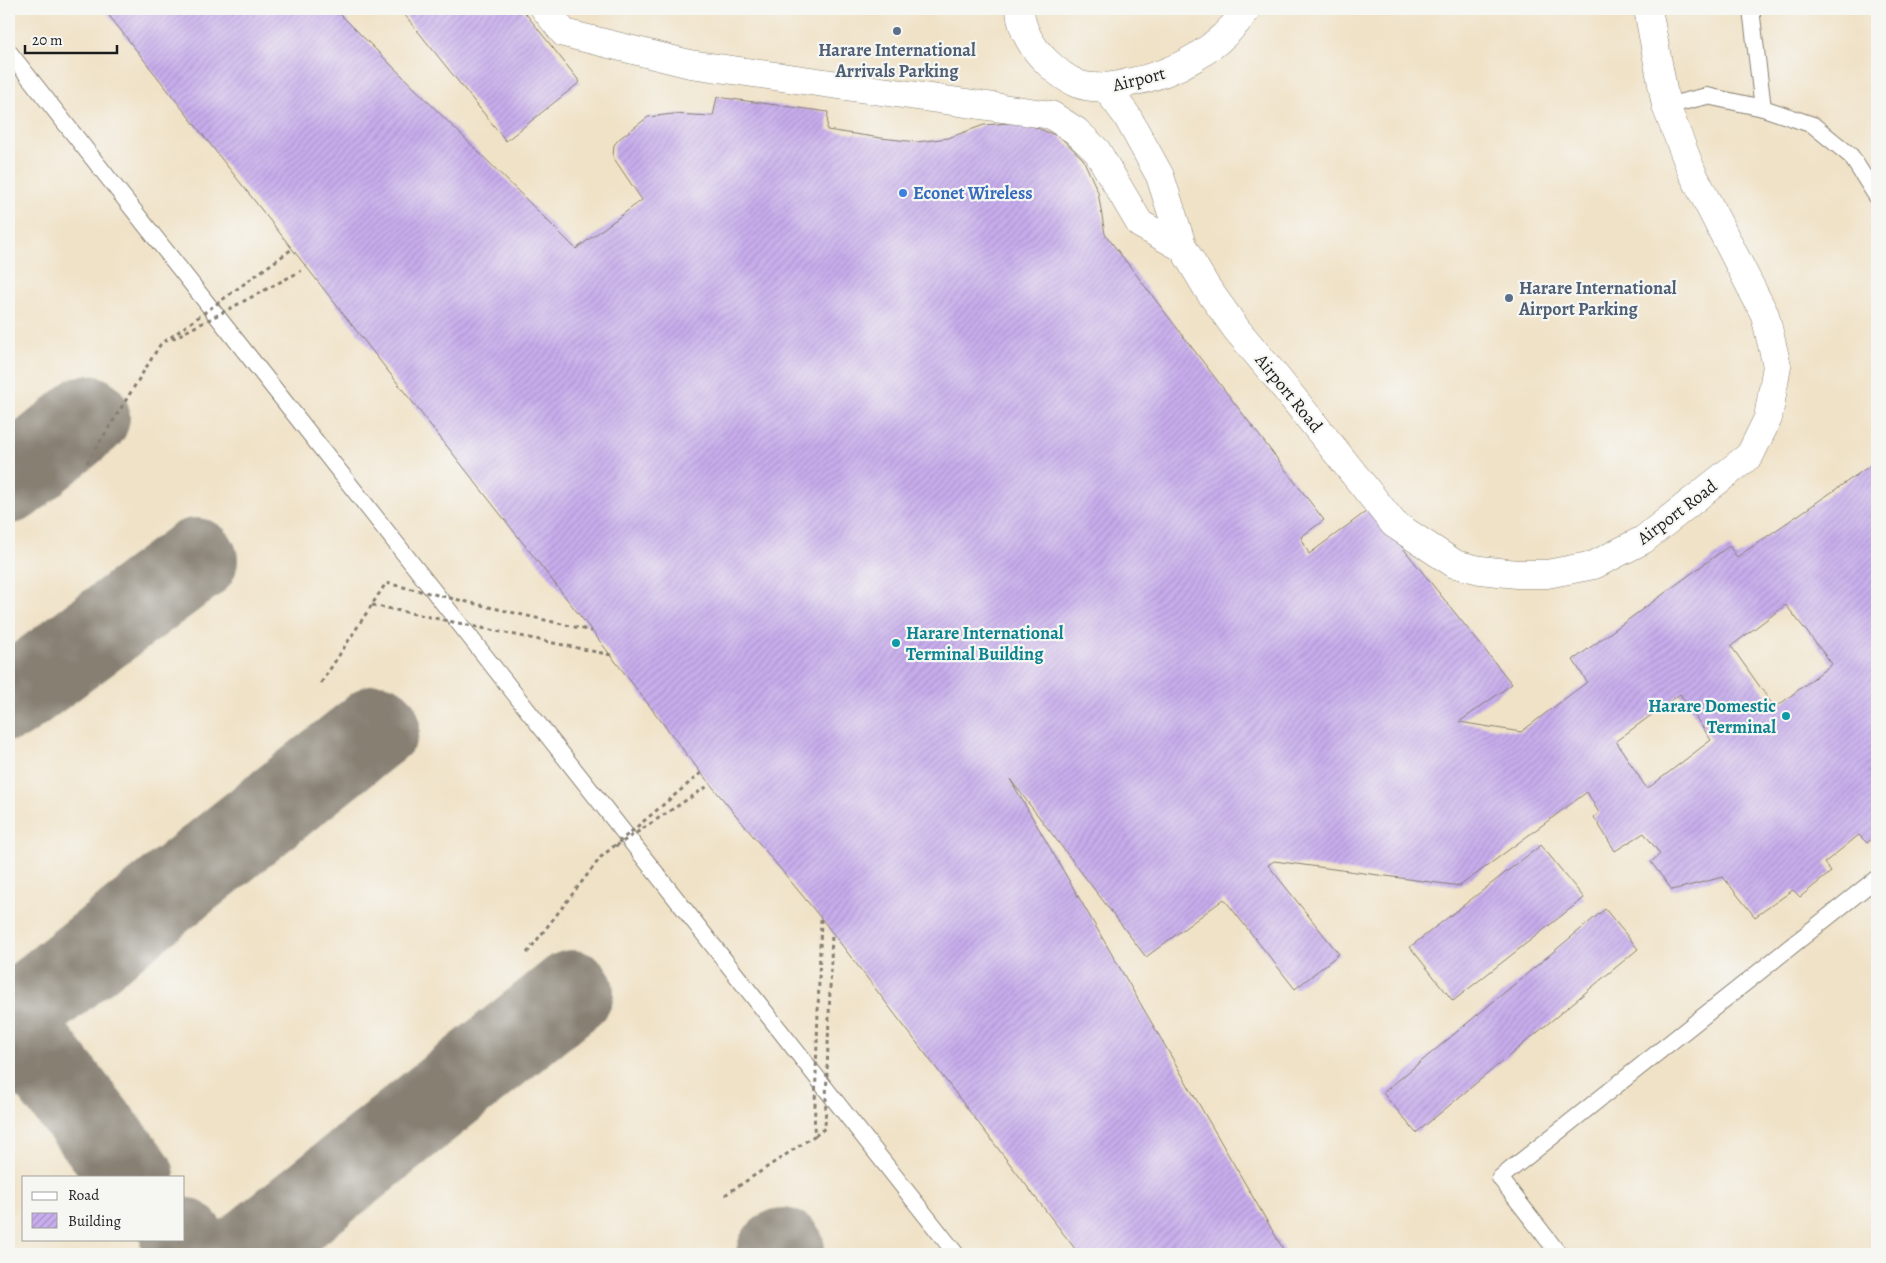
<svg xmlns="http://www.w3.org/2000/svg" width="1886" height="1263" viewBox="0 0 1886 1263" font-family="Alegreya,serif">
<defs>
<pattern id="building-hatch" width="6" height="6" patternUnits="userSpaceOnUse" patternTransform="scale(1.25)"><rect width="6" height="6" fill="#c7adec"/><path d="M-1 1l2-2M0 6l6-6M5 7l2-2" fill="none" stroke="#aa94ca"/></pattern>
</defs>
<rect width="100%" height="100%" fill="#f6f6f2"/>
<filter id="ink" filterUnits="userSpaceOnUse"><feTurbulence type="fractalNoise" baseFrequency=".02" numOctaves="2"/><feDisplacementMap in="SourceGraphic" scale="10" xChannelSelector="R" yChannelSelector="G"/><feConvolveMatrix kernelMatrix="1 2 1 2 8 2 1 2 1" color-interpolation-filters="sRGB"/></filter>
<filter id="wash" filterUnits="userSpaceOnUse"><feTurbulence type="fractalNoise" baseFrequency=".0096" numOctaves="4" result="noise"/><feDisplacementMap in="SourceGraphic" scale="20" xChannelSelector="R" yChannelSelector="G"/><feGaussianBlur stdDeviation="1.12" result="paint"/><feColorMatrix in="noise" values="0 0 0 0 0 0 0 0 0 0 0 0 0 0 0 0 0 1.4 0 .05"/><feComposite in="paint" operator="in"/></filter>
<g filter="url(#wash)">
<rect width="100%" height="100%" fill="#f0e2c7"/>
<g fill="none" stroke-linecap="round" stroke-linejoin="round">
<g stroke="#867f72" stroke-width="84">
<polyline points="9,482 88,417"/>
<polyline points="9,699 196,560"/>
<polyline points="9,1018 133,1177"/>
<polyline points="10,1019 378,726"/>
<polyline points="182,1239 194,1254"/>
<polyline points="245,1254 572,992"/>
<polyline points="778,1254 783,1250"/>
</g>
</g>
<g id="blocks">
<g fill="url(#building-hatch)" fill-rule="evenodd">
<path d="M 104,9 L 335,9 L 576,249 L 642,200 L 613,157 L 614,145 L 619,139 L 648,117 L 673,114 L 713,116 L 717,97 L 828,112 L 827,130 L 881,138 L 917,142 L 948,138 L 984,125 L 1022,122 L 1060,137 L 1083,159 L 1098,192 L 1105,234 L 1324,520 L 1301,537 L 1309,554 L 1371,508 L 1512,684 L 1459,722 L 1521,732 L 1587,682 L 1573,660 L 1729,546 L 1737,557 L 1877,461 L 1877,762 L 1871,768 L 1877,775 L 1877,835 L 1867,843 L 1859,835 L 1824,863 L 1831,872 L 1800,897 L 1793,890 L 1755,917 L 1723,877 L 1672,890 L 1651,862 L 1660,854 L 1644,833 L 1615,851 L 1594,817 L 1599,813 L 1587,792 L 1460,886 L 1274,861 L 1268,865 L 1339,954 L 1295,989 L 1224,899 L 1146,957 L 1010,779 L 1286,1254 L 1079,1254 L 821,918 L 701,773 L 592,631 ZM 1786,605 L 1832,664 L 1775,708 L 1731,646 ZM 1680,694 L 1711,740 L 1647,789 L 1616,741 Z"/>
<polygon points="400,9 522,9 580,82 506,141"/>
<polygon points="1541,845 1584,898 1453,1001 1410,947"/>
<polygon points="1605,909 1638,949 1416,1133 1383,1093"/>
</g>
</g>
</g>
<g filter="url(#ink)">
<use href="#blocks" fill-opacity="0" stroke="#867f72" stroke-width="1"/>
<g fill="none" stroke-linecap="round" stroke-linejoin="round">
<g stroke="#867f72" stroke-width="18">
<g id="lane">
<polyline points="1751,9 1763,108"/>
<polyline points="9,52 956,1254"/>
<polyline points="1666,106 1707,96 1763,108 1813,125 1851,156 1877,197"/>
<polyline points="1559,1254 1500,1178 1877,878"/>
</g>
</g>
<g stroke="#867f72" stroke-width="29">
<g id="street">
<polyline points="545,9 564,33 690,64 1051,115 1076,131 1097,151 1140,224 1183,248"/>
<path d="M 1020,9 C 1021,29 1032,48 1047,62 C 1056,71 1066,79 1078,84 C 1094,90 1111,87 1127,83 C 1175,74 1218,50 1247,9"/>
<polyline points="1106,88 1127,116 1160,176 1183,248 1207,288 1237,330 1273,373 1394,524 1455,564 1480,570 1517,574 1547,574 1594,565 1643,540 1750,455 1768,418 1777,366 1765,315 1692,172 1666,106 1648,9"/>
</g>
</g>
<polyline stroke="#867f72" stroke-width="3" stroke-dasharray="4 4" stroke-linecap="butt" points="9,25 13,9"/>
<use href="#lane" stroke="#fff" stroke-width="16"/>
<use href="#street" stroke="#fff" stroke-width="28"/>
<g stroke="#867f72" stroke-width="3" stroke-dasharray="4 4" stroke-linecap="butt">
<polyline points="172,339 301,271"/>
<polyline points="87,463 160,345 292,249"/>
<polyline points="372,605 611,655"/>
<polyline points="321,683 386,583 592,631"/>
<polyline points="616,846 711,784"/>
<polyline points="527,953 601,857 701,773"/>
<polyline points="815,1136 825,1128 832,933"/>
<polyline points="725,1195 814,1136 821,918"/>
</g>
</g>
</g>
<g fill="#5c6f8a" stroke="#f6f6f2" stroke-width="2">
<circle cx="897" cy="31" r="5"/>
<circle cx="1509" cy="298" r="5"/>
</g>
<circle fill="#3f7fe0" stroke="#f6f6f2" stroke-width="2" cx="903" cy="193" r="5"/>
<g fill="#0f9aa8" stroke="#f6f6f2" stroke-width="2">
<circle cx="896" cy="643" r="5"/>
<circle cx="1786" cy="716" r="5"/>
</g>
<g text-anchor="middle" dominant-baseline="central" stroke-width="4.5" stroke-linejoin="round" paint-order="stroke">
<g font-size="18" font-weight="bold" fill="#4e5e75" stroke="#f6f6f2">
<text x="897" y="50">Harare International<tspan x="897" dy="21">Arrivals Parking</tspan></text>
<text x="1519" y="288" text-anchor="start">Harare International<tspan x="1519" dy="21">Airport Parking</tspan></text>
</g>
<g font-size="18" fill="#1c1c1c" stroke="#f6f6f2">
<text transform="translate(1139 79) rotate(-14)">Airport</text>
<text transform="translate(1289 393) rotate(51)">Airport Road</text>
<text transform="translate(1677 512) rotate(-37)">Airport Road</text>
</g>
<g font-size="18" font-weight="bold" fill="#366cbe" stroke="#f6f6f2" text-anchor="start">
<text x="913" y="193">Econet Wireless</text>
</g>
<g font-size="18" font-weight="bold" fill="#0d838f" stroke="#f6f6f2" text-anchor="start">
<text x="906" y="633">Harare International<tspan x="906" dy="21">Terminal Building</tspan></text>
<text x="1776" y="706" text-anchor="end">Harare Domestic<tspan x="1776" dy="21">Terminal</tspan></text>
</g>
</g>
<rect width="1886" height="1263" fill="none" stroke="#f6f6f2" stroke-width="30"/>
<rect x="22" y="1176" width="162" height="65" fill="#f6f6f2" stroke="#9f9f9c"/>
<rect x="32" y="1192" width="25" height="8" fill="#ffffff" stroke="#9f9f9c"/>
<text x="68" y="1200" font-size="15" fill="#1c1c1c">Road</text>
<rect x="32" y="1213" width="25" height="15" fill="url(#building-hatch)" stroke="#9f9f9c"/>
<text x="68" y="1226" font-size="15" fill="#1c1c1c">Building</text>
<path d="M25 45v8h92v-8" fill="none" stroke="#1c1c1c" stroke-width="2.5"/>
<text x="32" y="45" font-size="15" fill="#1c1c1c" stroke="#f6f6f2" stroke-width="4" paint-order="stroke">20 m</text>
</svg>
